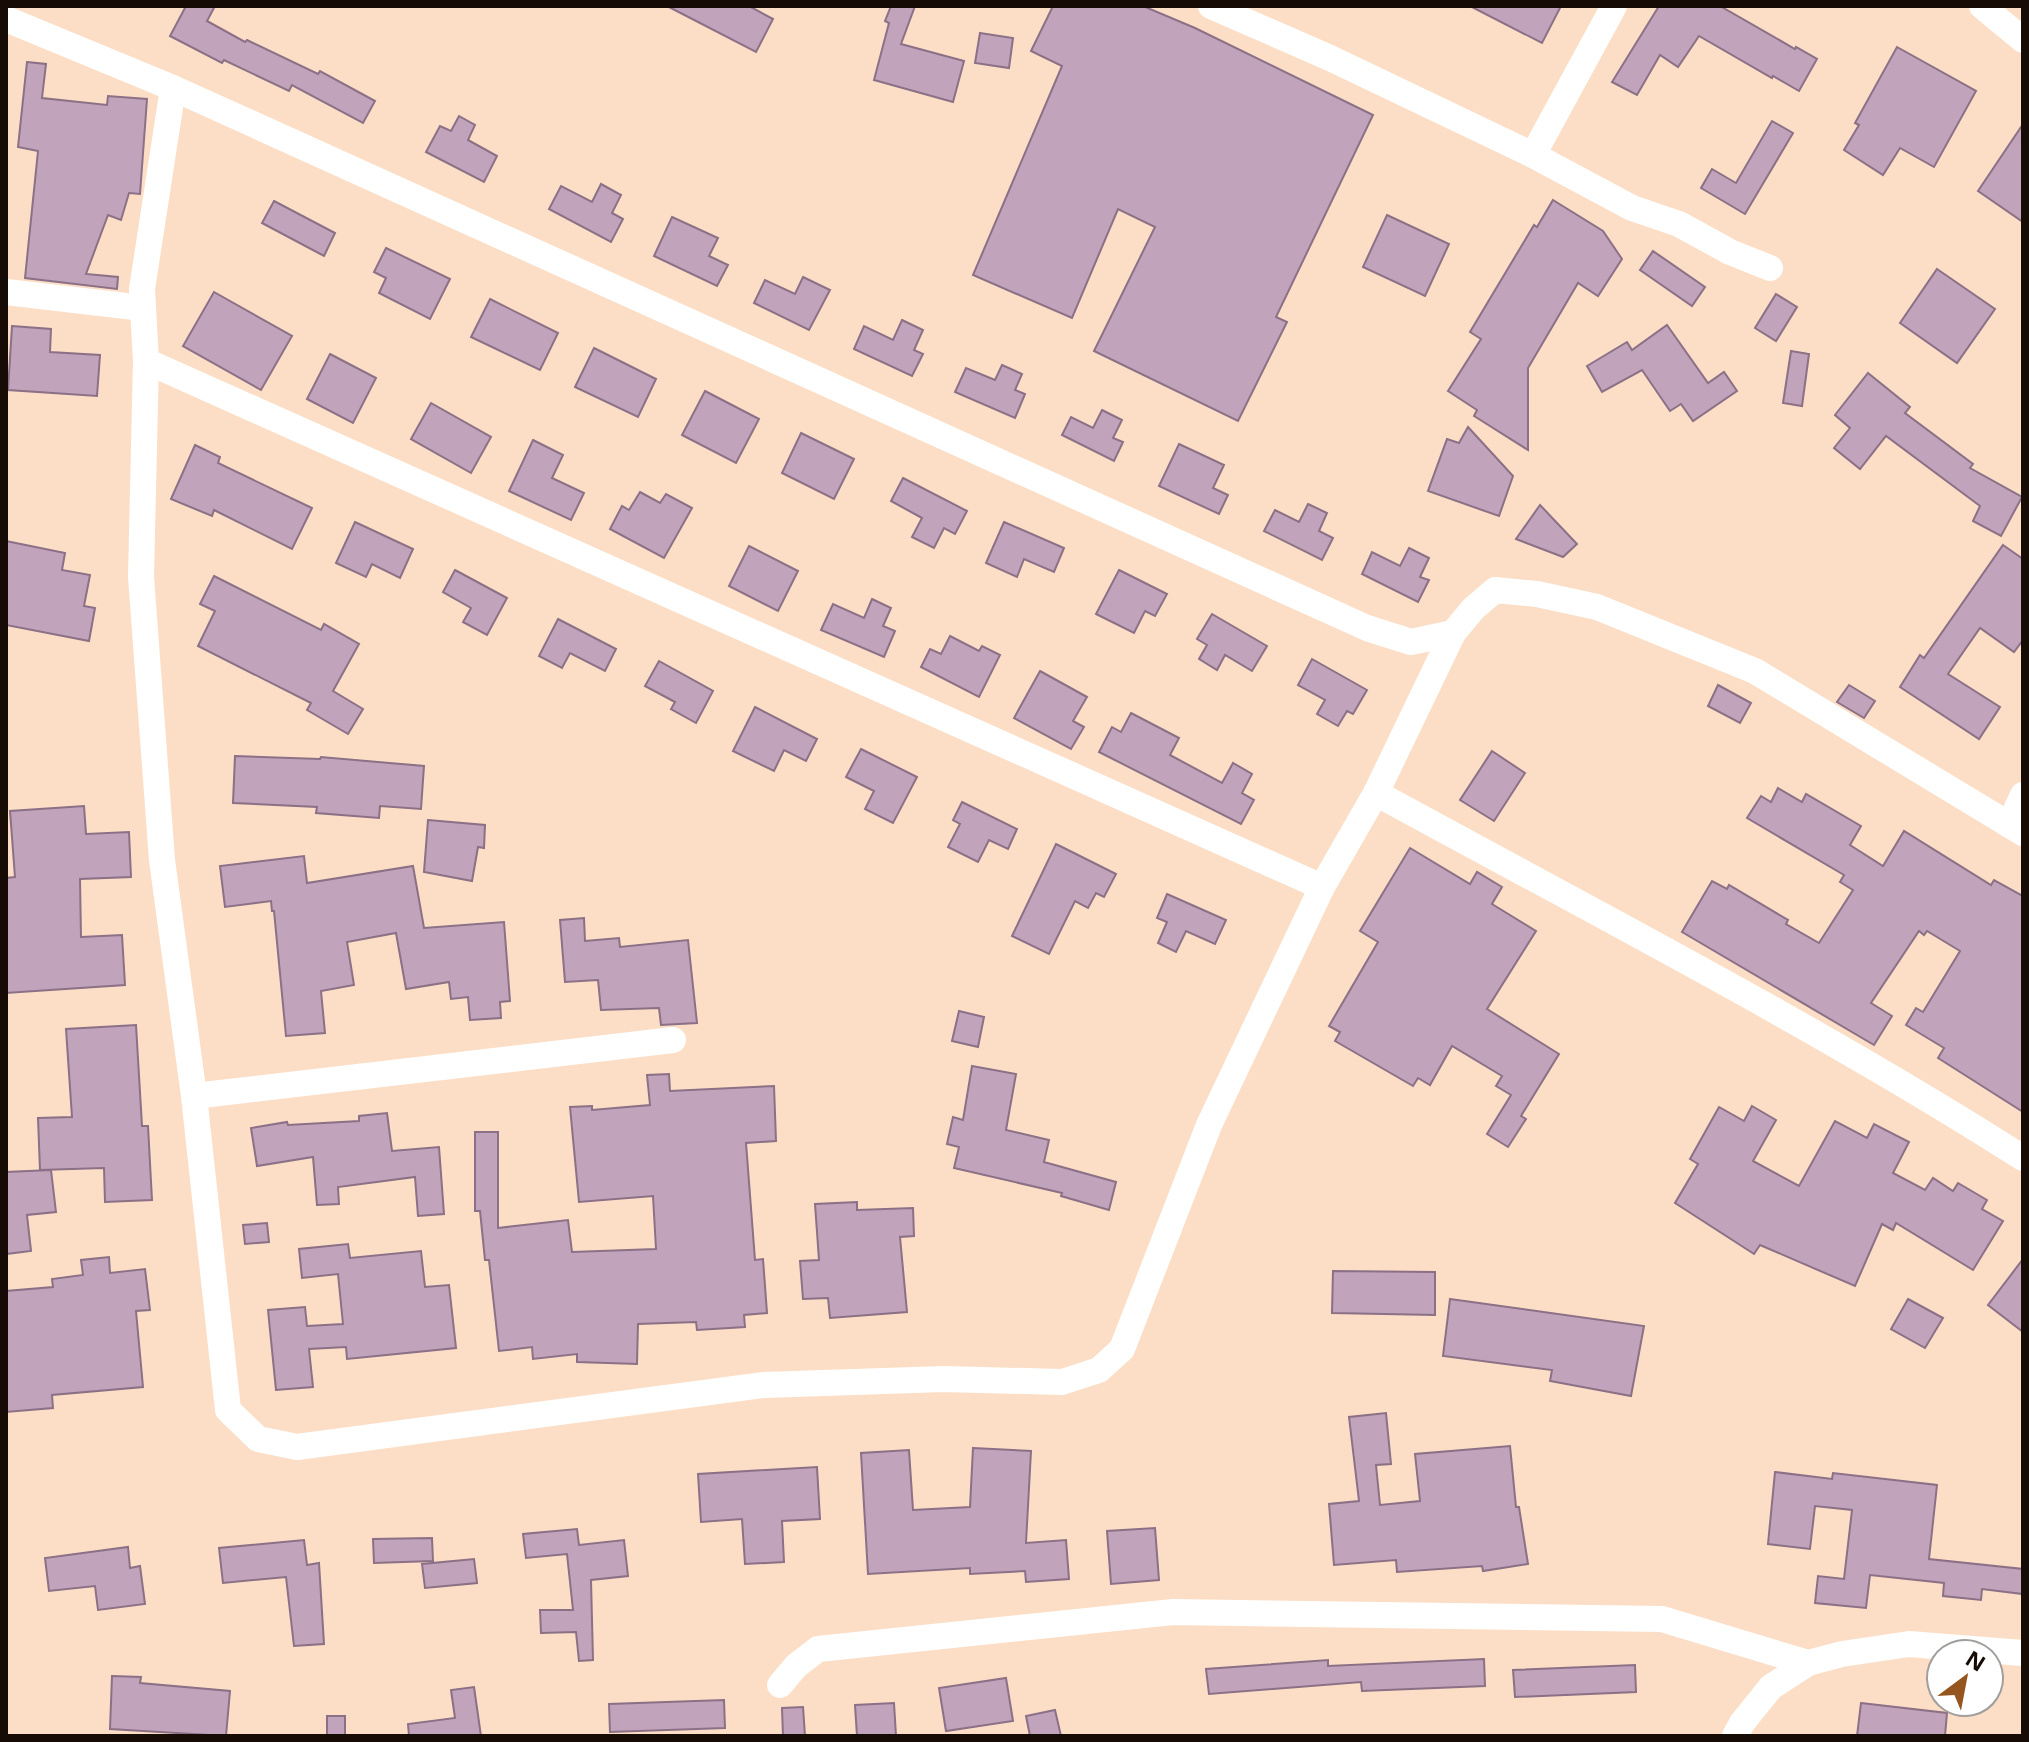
<svg xmlns="http://www.w3.org/2000/svg" width="2029" height="1742" viewBox="0 0 2029 1742" font-family="'Open Sans',sans-serif">
<rect width="100%" height="100%" fill="#fcdec6"/>
<g fill="#c1a3bb" stroke="#8b7086" stroke-width="2">
<polygon points="186,6 215,6 207,21 245,42 247,40 318,74 320,71 375,101 363,123 292,85 289,91 224,60 222,63 170,36"/>
<polygon points="667,6 749,6 773,19 756,52"/>
<polygon points="891,6 915,6 901,44 964,61 953,102 874,80 889,23 885,21"/>
<polygon points="1053,6 1143,6 1195,28 1373,115 1276,317 1287,322 1238,421 1094,351 1155,227 1118,209 1072,318 973,275 1062,66 1031,51"/>
<polygon points="1470,6 1561,6 1542,43"/>
<polygon points="1659,6 1720,6 1795,49 1796,47 1817,59 1799,91 1773,76 1772,78 1699,36 1678,67 1660,55 1637,95 1612,82"/>
<polygon points="980,33 1013,38 1009,68 975,63"/>
<polygon points="1897,47 1976,91 1934,167 1900,148 1883,175 1844,150 1859,125 1855,123"/>
<polygon points="27,62 46,64 42,98 107,105 108,96 147,99 140,194 129,193 121,220 108,215 86,274 118,277 117,289 25,278 38,151 18,147"/>
<polygon points="459,116 475,125 468,140 497,156 484,182 426,152 440,126 451,131"/>
<polygon points="1772,121 1793,133 1745,214 1701,188 1712,169 1736,183"/>
<polygon points="2023,124 2023,222 1978,191"/>
<polygon points="601,184 621,195 612,213 623,219 611,242 549,209 561,186 592,202"/>
<polygon points="1553,200 1603,231 1622,259 1598,296 1578,283 1528,368 1528,450 1474,416 1477,410 1448,391 1481,339 1470,332 1534,225 1537,227"/>
<polygon points="274,201 335,233 324,256 262,223"/>
<polygon points="1387,215 1449,244 1425,296 1363,267"/>
<polygon points="672,217 718,238 709,256 728,265 717,286 654,256"/>
<polygon points="386,248 450,279 430,319 379,293 386,278 374,272"/>
<polygon points="1653,251 1705,287 1692,306 1640,270"/>
<polygon points="1937,269 1995,309 1957,363 1900,323"/>
<polygon points="803,277 830,290 809,330 754,303 765,280 795,294"/>
<polygon points="214,292 292,336 261,390 183,346"/>
<polygon points="1776,294 1797,307 1776,341 1755,328"/>
<polygon points="490,299 558,333 540,370 471,337"/>
<polygon points="902,320 923,330 914,350 923,354 912,376 854,349 864,326 893,340"/>
<polygon points="1667,325 1708,383 1724,372 1737,391 1693,421 1681,404 1670,411 1642,370 1602,392 1587,366 1627,342 1632,350"/>
<polygon points="12,326 51,329 50,352 100,355 97,396 8,390"/>
<polygon points="594,348 656,379 638,417 575,387"/>
<polygon points="1791,351 1809,354 1802,406 1783,403"/>
<polygon points="330,354 376,378 353,423 307,399"/>
<polygon points="1002,365 1022,374 1015,390 1025,394 1015,418 955,392 966,368 995,380"/>
<polygon points="1868,373 1910,407 1905,413 1973,464 1970,468 2022,497 2001,536 1973,521 1980,506 1886,436 1860,469 1834,448 1850,428 1835,415"/>
<polygon points="705,391 759,419 736,463 682,435"/>
<polygon points="431,403 491,437 471,473 411,439"/>
<polygon points="1102,410 1122,420 1113,438 1123,442 1114,461 1062,435 1071,417 1093,428"/>
<polygon points="1468,427 1513,476 1499,516 1428,491 1447,439 1459,443"/>
<polygon points="801,433 854,459 834,499 782,473"/>
<polygon points="533,440 563,455 552,478 584,493 571,520 509,491"/>
<polygon points="1179,444 1224,465 1213,488 1228,495 1219,514 1159,486"/>
<polygon points="195,445 220,457 218,463 312,508 292,549 214,510 212,516 171,499"/>
<polygon points="903,478 967,511 955,534 944,528 934,548 912,537 922,518 891,501"/>
<polygon points="640,492 660,503 666,494 692,508 664,558 610,529 622,506 629,510"/>
<polygon points="1308,504 1327,513 1319,531 1333,538 1322,560 1264,531 1275,510 1299,522"/>
<polygon points="1540,505 1577,544 1563,557 1516,539"/>
<polygon points="355,522 413,549 400,578 372,564 366,577 336,563"/>
<polygon points="1004,522 1064,548 1054,572 1024,559 1017,577 986,563"/>
<polygon points="6,541 65,553 62,570 90,575 84,606 95,608 89,641 6,625"/>
<polygon points="2003,545 2023,559 2023,640 2014,652 1980,628 1948,674 2000,707 1979,739 1900,687 1920,655 1924,658"/>
<polygon points="749,546 798,571 778,611 729,586"/>
<polygon points="1409,548 1429,558 1420,577 1429,580 1418,602 1362,574 1372,552 1400,566"/>
<polygon points="455,570 507,598 487,635 463,622 471,608 443,592"/>
<polygon points="1119,570 1167,594 1155,616 1145,611 1134,633 1096,614"/>
<polygon points="214,576 321,630 324,624 359,644 333,691 363,709 348,734 307,710 311,703 198,646 215,611 200,604"/>
<polygon points="872,599 891,608 883,626 895,631 884,657 821,630 833,604 864,618"/>
<polygon points="1212,614 1267,646 1252,671 1225,655 1217,670 1199,659 1207,645 1197,639"/>
<polygon points="558,619 616,649 605,671 570,653 562,668 539,656"/>
<polygon points="950,636 979,651 982,646 1000,655 979,697 921,667 930,649 941,654"/>
<polygon points="1312,659 1367,690 1353,714 1347,711 1338,726 1317,714 1325,700 1298,685"/>
<polygon points="659,661 713,691 696,723 671,709 675,702 645,686"/>
<polygon points="1040,671 1087,697 1073,721 1084,727 1071,749 1014,718"/>
<polygon points="1718,685 1751,703 1740,723 1708,706"/>
<polygon points="1849,685 1875,701 1864,718 1837,702"/>
<polygon points="755,707 817,739 806,761 784,750 774,771 733,751"/>
<polygon points="1131,713 1179,738 1170,755 1222,783 1233,763 1252,774 1242,793 1254,800 1241,824 1099,752 1112,727 1121,732"/>
<polygon points="861,749 917,777 893,823 865,809 874,791 846,777"/>
<polygon points="1492,751 1525,773 1494,821 1460,800"/>
<polygon points="235,756 320,759 321,757 424,766 421,809 380,806 379,818 316,813 317,807 233,803"/>
<polygon points="1778,788 1802,802 1806,794 1861,826 1850,845 1883,866 1904,831 1991,885 1994,880 2023,896 2023,1112 1938,1058 1944,1048 1906,1025 1916,1008 1923,1012 1960,951 1927,931 1924,935 1919,931 1871,1003 1892,1016 1874,1045 1682,932 1712,881 1727,889 1729,885 1788,920 1786,924 1819,943 1853,890 1840,882 1844,875 1747,818 1761,796 1771,802"/>
<polygon points="962,802 1017,829 1008,849 989,840 978,862 948,847 960,824 953,820"/>
<polygon points="84,806 86,834 129,832 131,877 80,879 81,937 122,935 125,985 6,993 6,878 15,877 10,811"/>
<polygon points="428,820 485,825 484,848 478,847 472,881 424,872"/>
<polygon points="1056,844 1116,874 1104,897 1096,893 1088,908 1075,901 1049,954 1012,936"/>
<polygon points="1410,848 1470,884 1477,872 1502,887 1492,904 1536,931 1487,1009 1559,1054 1521,1116 1526,1119 1508,1147 1487,1134 1511,1095 1496,1086 1502,1076 1452,1046 1430,1085 1418,1078 1413,1086 1335,1041 1340,1032 1329,1026 1378,942 1360,931"/>
<polygon points="304,856 307,883 413,866 424,928 504,922 510,1001 500,1002 501,1018 470,1020 468,997 451,999 449,982 406,989 396,933 347,942 354,985 321,991 325,1033 286,1036 274,911 272,911 271,901 225,907 220,866"/>
<polygon points="1167,894 1226,920 1215,944 1186,931 1176,952 1158,943 1167,922 1157,918"/>
<polygon points="584,918 585,941 619,938 620,947 688,940 697,1023 661,1025 659,1008 601,1010 598,980 565,982 560,920"/>
<polygon points="959,1011 984,1017 978,1047 952,1041"/>
<polygon points="136,1025 142,1126 148,1126 152,1200 105,1202 104,1168 40,1170 38,1118 72,1117 66,1029"/>
<polygon points="972,1066 1016,1074 1006,1130 1049,1140 1044,1162 1116,1182 1109,1210 1061,1196 1062,1193 954,1168 959,1147 947,1144 953,1117 963,1120"/>
<polygon points="669,1074 670,1091 774,1086 776,1141 746,1143 755,1260 763,1259 767,1313 744,1315 745,1327 697,1330 696,1322 638,1324 637,1364 577,1362 577,1354 533,1359 532,1347 499,1351 489,1260 485,1260 480,1211 475,1211 475,1132 498,1132 498,1228 568,1220 572,1252 656,1249 653,1196 579,1202 570,1107 592,1106 592,1110 650,1105 647,1075"/>
<polygon points="1752,1106 1776,1120 1753,1161 1799,1186 1835,1121 1867,1138 1874,1124 1909,1142 1893,1173 1925,1190 1933,1178 1953,1191 1958,1183 1987,1200 1982,1209 2003,1221 1973,1270 1896,1223 1893,1230 1882,1224 1855,1286 1760,1245 1754,1254 1675,1203 1698,1164 1690,1159 1719,1107 1744,1121"/>
<polygon points="387,1113 392,1151 439,1147 444,1214 418,1216 415,1177 338,1187 339,1204 317,1205 313,1157 257,1166 251,1128 287,1122 288,1125 359,1121 359,1116"/>
<polygon points="51,1170 56,1212 27,1215 31,1251 6,1254 6,1172"/>
<polygon points="857,1202 857,1210 913,1208 914,1236 900,1237 907,1312 830,1318 828,1298 803,1299 800,1261 819,1260 815,1204"/>
<polygon points="267,1223 269,1242 245,1244 243,1225"/>
<polygon points="348,1244 350,1258 421,1251 425,1287 449,1285 456,1348 347,1359 346,1347 309,1349 313,1387 276,1390 268,1310 305,1307 307,1326 343,1324 338,1274 302,1278 299,1249"/>
<polygon points="109,1257 110,1273 145,1269 150,1310 136,1311 143,1387 52,1395 53,1408 6,1412 6,1291 53,1287 52,1279 83,1275 81,1260"/>
<polygon points="2023,1259 2023,1332 1988,1305"/>
<polygon points="1333,1271 1435,1272 1435,1315 1332,1313"/>
<polygon points="1450,1299 1644,1326 1631,1396 1550,1381 1552,1370 1443,1356"/>
<polygon points="1908,1299 1943,1318 1925,1348 1891,1329"/>
<polygon points="1386,1413 1391,1464 1376,1465 1380,1505 1420,1501 1415,1454 1510,1446 1516,1507 1519,1507 1528,1564 1483,1571 1482,1566 1397,1572 1396,1560 1334,1565 1329,1504 1359,1501 1349,1417"/>
<polygon points="973,1448 1031,1451 1026,1543 1066,1540 1069,1579 1026,1582 1025,1571 970,1574 970,1568 868,1574 861,1453 909,1450 913,1510 970,1507"/>
<polygon points="817,1467 820,1519 782,1521 784,1562 745,1564 742,1519 701,1522 698,1474"/>
<polygon points="1775,1472 1832,1479 1833,1473 1937,1485 1929,1559 2023,1569 2023,1594 1982,1589 1981,1600 1943,1596 1944,1583 1870,1575 1866,1608 1815,1603 1818,1576 1844,1579 1852,1510 1815,1506 1810,1549 1768,1544"/>
<polygon points="1155,1528 1159,1580 1111,1584 1107,1531"/>
<polygon points="577,1529 579,1545 624,1540 628,1576 591,1580 593,1660 579,1661 576,1632 541,1633 540,1610 573,1610 567,1554 526,1558 523,1534"/>
<polygon points="432,1538 433,1561 374,1563 373,1539"/>
<polygon points="304,1540 307,1565 319,1563 324,1644 294,1646 286,1577 223,1583 219,1548"/>
<polygon points="128,1547 130,1568 140,1566 145,1604 98,1610 95,1586 49,1591 45,1558"/>
<polygon points="474,1559 477,1583 425,1588 422,1564"/>
<polygon points="1484,1659 1485,1686 1362,1691 1361,1682 1209,1694 1206,1669 1328,1660 1328,1666"/>
<polygon points="1635,1665 1636,1692 1515,1697 1513,1670"/>
<polygon points="112,1676 141,1677 140,1683 230,1691 226,1736 110,1729"/>
<polygon points="1006,1678 1013,1721 946,1731 939,1688"/>
<polygon points="474,1687 481,1736 409,1736 408,1724 455,1718 451,1690"/>
<polygon points="724,1700 725,1728 610,1732 609,1704"/>
<polygon points="894,1703 896,1736 857,1736 855,1705"/>
<polygon points="1861,1703 1947,1713 1945,1736 1857,1736"/>
<polygon points="803,1707 805,1736 783,1736 782,1708"/>
<polygon points="1055,1710 1061,1736 1030,1736 1026,1716"/>
<rect x="327" y="1716" width="18" height="20"/>
</g>
<g fill="none" stroke-linecap="round" stroke-linejoin="round">
<g stroke="#fff" stroke-width="26">
<polyline points="1211,6 1330,58 1533,155 1632,208 1679,224 1730,252 1770,268"/>
<polyline points="1982,6 2023,40"/>
<polyline points="6,19 173,88 1367,628 1411,642 1453,633"/>
<polyline points="173,88 142,289 146,361 141,577 162,860 194,1096 228,1410 258,1439 297,1447 764,1385 944,1379 1062,1382 1099,1370 1122,1349 1209,1125 1322,887 1376,793 1453,633 1473,609 1495,590 1537,594 1597,607 1755,671 2023,833"/>
<polyline points="1533,155 1614,6"/>
<polyline points="6,292 143,308"/>
<polyline points="146,361 1322,887"/>
<path d="M 1376,793 C 1593,912 1814,1025 2023,1158"/>
<polyline points="2009,825 2023,795"/>
<polyline points="194,1096 673,1040"/>
<polyline points="780,1685 796,1666 818,1649 1173,1612 1662,1619 1808,1663"/>
<polyline points="1735,1736 1742,1723 1771,1687 1808,1663 1842,1654 1909,1644 2023,1653"/>
</g>
</g>
<rect width="2029" height="1742" fill="none" stroke="#160c05" stroke-width="16"/>
<g transform="translate(1965 1678) rotate(32)"><circle r="38" fill="#ffffff" stroke="#a29e9b" stroke-width="2"/>
<path d="M0-6L14 30L0 20L-14 30Z" fill="#95551e"/>
<text y="-12" font-size="22" font-weight="bold" text-anchor="middle" fill="#160c05">N</text>
</g>
</svg>
